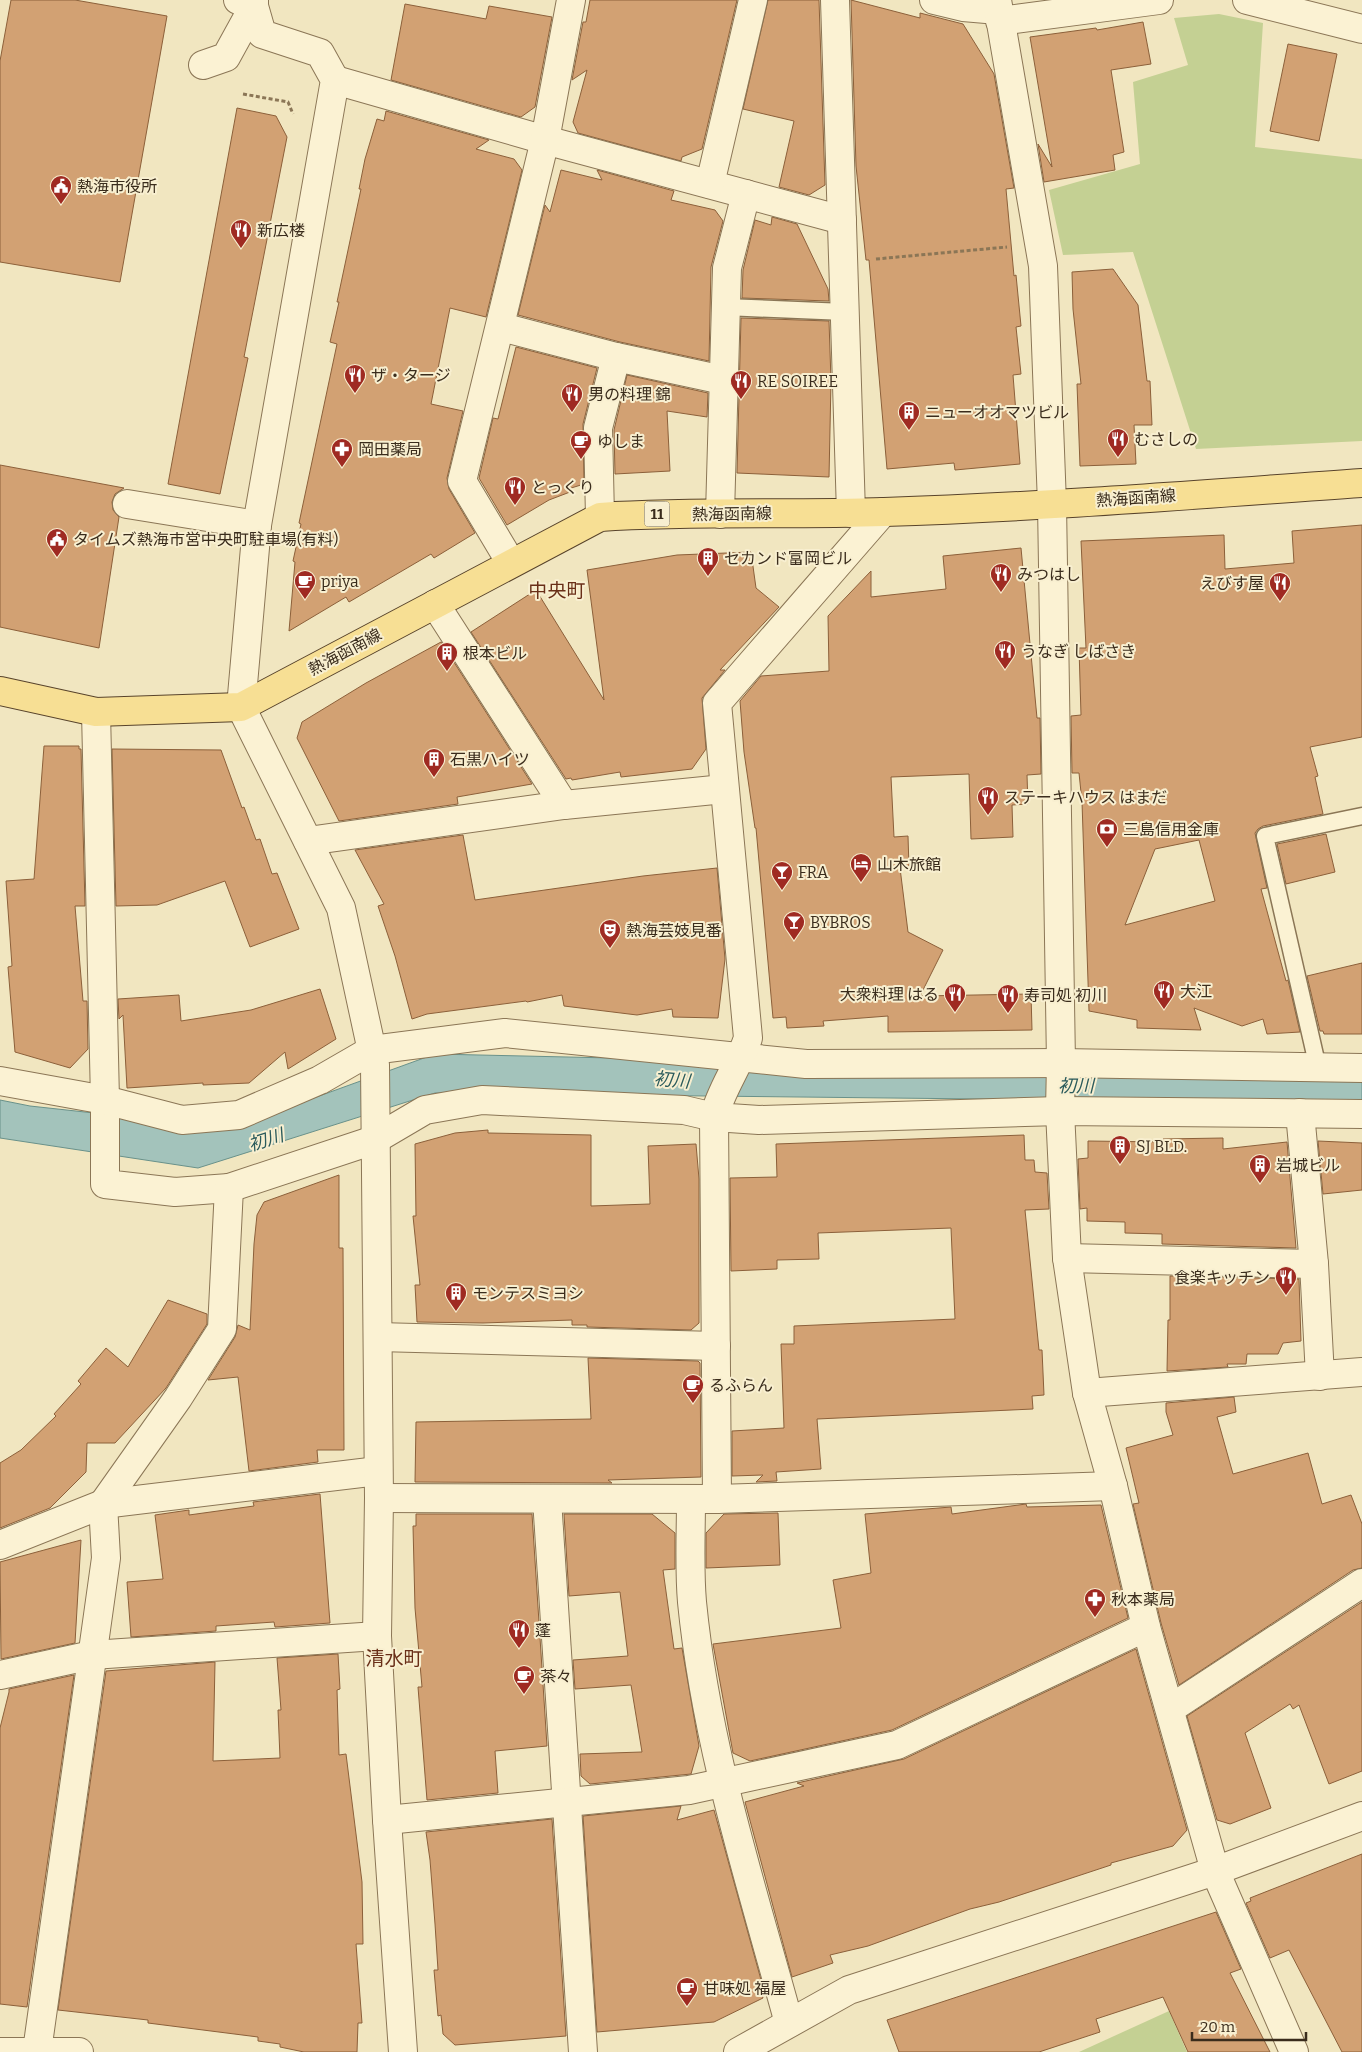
<svg xmlns="http://www.w3.org/2000/svg" width="1362" height="2052" viewBox="0 0 1362 2052" font-family="Bitter,'Noto Sans JP',serif">
<rect width="100%" height="100%" fill="#f1e6c0"/>
<g fill="#c4d093">
<polygon points="1219,14 1263,23 1255,147 1362,159 1362,441 1196,449 1133,252 1063,255 1049,190 1140,164 1133,82 1188,65 1174,18"/>
<polygon points="1169,2011 1187,2052 1079,2052"/>
</g>
<polygon fill="#a3c3bb" stroke="#69918a" points="435,1054 1362,1075 1362,1108 981,1099 435,1093 198,1168 0,1138 0,1100 30,1106 231,1128"/>
<g fill="#d2a173" stroke="#8c603a" fill-rule="evenodd">
<polygon points="11,0 75,0 167,16 120,282 0,262 0,61"/>
<polygon points="590,0 737,0 702,149 682,157 681,161 578,133 573,122 587,70 572,80 583,22 586,22"/>
<polygon points="768,0 819,0 825,185 809,195 779,187 794,121 743,109"/>
<polygon points="851,0 920,18 920,13 963,24 994,74 1014,188 1006,189 1014,276 1016,275 1021,326 1016,327 1021,374 1013,375 1020,464 955,470 954,463 887,469 869,260 866,260 856,166"/>
<polygon points="405,4 486,19 489,6 552,17 535,107 521,117 391,80"/>
<polygon points="1143,22 1151,64 1111,70 1124,152 1113,155 1115,170 1044,182 1038,144 1052,167 1030,37 1096,28 1097,30"/>
<polygon points="1288,44 1337,54 1319,141 1270,131"/>
<polygon points="237,108 276,116 287,137 244,357 248,358 220,494 168,484"/>
<polygon points="386,111 489,140 476,149 514,159 522,170 486,317 450,308 431,404 463,411 447,478 449,489 475,533 434,558 431,554 349,602 346,597 289,631 295,562 293,561 301,524 299,523 337,344 330,342 339,302 337,302 361,189 359,189 365,159 377,119 384,121"/>
<polygon points="561,170 602,180 597,170 674,191 671,200 715,210 723,221 711,267 709,361 620,342 518,315 545,205 550,212"/>
<polygon points="772,217 797,224 828,289 829,301 742,298 743,270 755,220 771,225"/>
<polygon points="1113,269 1138,305 1147,381 1150,381 1152,425 1134,425 1136,464 1080,466 1077,384 1081,384 1073,309 1072,272"/>
<polygon points="741,318 829,321 831,381 829,477 737,473"/>
<polygon points="516,347 597,368 583,424 584,484 568,489 570,492 549,500 507,525 479,478 493,418 498,419"/>
<polygon points="627,375 708,393 707,417 667,411 670,471 615,474 614,430"/>
<polygon points="0,465 124,488 115,494 112,502 113,510 119,517 99,648 0,627"/>
<path d="M 1362,525 L 1362,737 L 1310,747 L 1318,776 L 1315,777 L 1323,814 L 1263,826 L 1258,829 L 1255,833 L 1267,888 L 1261,889 L 1286,981 L 1288,980 L 1300,1032 L 1267,1034 L 1263,1019 L 1242,1026 L 1194,1008 L 1201,1030 L 1137,1028 L 1137,1020 L 1089,1011 L 1082,802 L 1079,773 L 1072,773 L 1071,716 L 1081,715 L 1079,648 L 1086,648 L 1081,541 L 1224,535 L 1225,569 L 1294,563 L 1292,531 ZM 1199,840 L 1215,901 L 1125,925 L 1155,849 Z"/>
<polygon points="1021,548 1037,718 1040,718 1041,774 1027,775 1028,804 1012,805 1013,837 971,839 969,774 891,777 894,837 908,836 909,868 900,868 908,932 943,950 920,996 1031,994 1032,1030 888,1032 888,1016 823,1021 824,1026 787,1028 786,1017 773,1018 756,828 755,828 744,752 740,701 761,676 829,671 828,616 871,571 871,597 946,589 943,556"/>
<polygon points="751,552 756,588 779,607 720,670 725,670 702,698 706,749 692,769 621,777 620,772 572,780 571,778 566,779 471,632 536,590 604,700 587,570 677,555"/>
<polygon points="441,642 532,784 457,797 458,804 339,821 297,738 302,722 366,683"/>
<polygon points="44,746 79,746 79,749 81,749 85,906 75,906 83,1001 87,1001 88,1049 70,1068 15,1052 8,967 12,966 6,881 34,879"/>
<polygon points="112,749 221,750 242,808 244,807 256,840 260,839 272,874 277,873 299,929 250,947 225,881 157,905 116,906"/>
<polygon points="1326,834 1335,872 1286,884 1277,844"/>
<polygon points="463,835 475,900 643,876 717,868 725,959 718,1018 673,1017 672,1009 637,1015 564,1006 562,995 527,1002 526,1001 427,1014 412,1019 395,956 378,906 384,904 355,850"/>
<polygon points="1362,963 1362,1034 1324,1034 1323,1031 1320,1031 1307,976"/>
<polygon points="320,989 336,1039 288,1069 285,1052 249,1083 203,1085 203,1083 127,1088 123,1015 119,1019 118,999 179,995 181,1021 251,1010"/>
<polygon points="488,1130 488,1133 591,1135 591,1206 650,1204 648,1146 696,1144 699,1179 699,1323 691,1330 587,1327 587,1325 572,1325 572,1320 483,1323 417,1322 415,1285 420,1285 413,1216 416,1216 415,1144 455,1133"/>
<polygon points="1024,1135 1025,1160 1034,1160 1035,1172 1047,1173 1049,1209 1025,1210 1039,1350 1042,1350 1044,1395 1032,1396 1033,1409 817,1419 821,1469 776,1472 777,1481 756,1482 763,1475 732,1476 732,1431 784,1428 781,1344 794,1344 794,1326 955,1319 951,1228 818,1233 819,1259 777,1260 777,1269 731,1271 730,1178 777,1177 776,1144"/>
<polygon points="1223,1138 1223,1149 1287,1142 1296,1248 1162,1244 1162,1234 1125,1233 1125,1222 1087,1221 1087,1208 1080,1209 1078,1159 1088,1158 1088,1141 1163,1142 1163,1139"/>
<polygon points="1318,1141 1362,1143 1362,1190 1323,1194"/>
<polygon points="339,1175 339,1248 343,1248 344,1450 317,1450 318,1462 249,1471 238,1377 208,1380 235,1337 238,1325 250,1330 254,1244 257,1215 264,1202"/>
<polygon points="1170,1276 1299,1279 1301,1341 1283,1343 1278,1354 1247,1354 1246,1364 1227,1364 1228,1367 1167,1371 1168,1320 1170,1320"/>
<polygon points="168,1300 207,1314 207,1324 166,1388 115,1443 87,1443 86,1472 50,1508 0,1528 0,1463 21,1450 56,1416 54,1414 81,1384 78,1381 106,1348 128,1367"/>
<polygon points="588,1358 698,1361 700,1363 701,1477 608,1480 612,1483 415,1482 416,1422 591,1419"/>
<polygon points="1234,1397 1236,1412 1217,1417 1233,1474 1308,1453 1322,1504 1351,1495 1362,1524 1362,1568 1353,1570 1179,1685 1161,1623 1133,1504 1139,1503 1126,1448 1173,1435 1166,1412 1166,1403"/>
<polygon points="320,1494 330,1623 275,1627 274,1622 216,1626 216,1631 131,1637 127,1582 163,1579 155,1515 189,1510 189,1515 254,1506 253,1502"/>
<polygon points="1026,1504 1027,1507 1101,1505 1128,1618 892,1730 750,1761 733,1753 713,1644 841,1628 833,1580 871,1573 865,1514 951,1507 952,1514"/>
<polygon points="778,1513 780,1565 706,1568 706,1533 724,1514"/>
<polygon points="416,1514 532,1514 547,1746 495,1751 498,1793 427,1800 418,1687 422,1687 415,1608 413,1526 416,1526"/>
<polygon points="564,1514 652,1514 675,1533 675,1569 663,1570 674,1649 682,1648 699,1746 691,1774 590,1784 581,1776 580,1754 642,1752 631,1685 575,1689 573,1660 628,1656 620,1592 569,1596"/>
<polygon points="81,1540 75,1643 1,1659 0,1562"/>
<polygon points="1362,1602 1362,1771 1329,1784 1299,1705 1293,1709 1290,1704 1245,1733 1271,1808 1230,1824 1217,1820 1187,1716"/>
<polygon points="1136,1649 1187,1830 1173,1846 1111,1863 1111,1865 999,1902 970,1909 868,1946 830,1955 833,1963 792,1977 745,1802 804,1786 797,1783 904,1759"/>
<polygon points="338,1654 340,1689 337,1690 339,1755 346,1754 362,1882 363,1944 356,1944 362,2023 358,2023 357,2052 304,2052 280,2047 280,2044 258,2041 258,2037 148,2023 148,2020 58,2010 106,1671 215,1662 213,1761 280,1758 278,1710 281,1710 277,1658"/>
<polygon points="74,1675 27,2007 0,2004 0,1728 9,1692 9,1689"/>
<polygon points="681,1806 677,1820 714,1810 763,1987 760,1988 763,1998 714,2022 597,2032 583,1816"/>
<polygon points="552,1819 566,2036 455,2045 443,2034 441,2015 438,2016 434,1970 438,1970 435,1924 430,1860 426,1832"/>
<polygon points="1362,1854 1362,2052 1342,2052 1289,1950 1270,1958 1246,1903 1251,1901 1250,1898"/>
<polygon points="1216,1912 1241,1969 1230,1973 1270,2052 1188,2052 1163,1997 1096,2019 1100,2032 1039,2052 899,2052 887,2020"/>
</g>
<g fill="none" stroke-linecap="round" stroke-linejoin="round">
<g stroke="#8b7656" stroke-width="19">
<g id="service">
<polyline points="725,307 845,312"/>
<polyline points="1318,1068 1265,836 1362,816"/>
</g>
</g>
<g stroke="#8b7656" stroke-width="30">
<g id="minor">
<polyline points="835,0 851,513"/>
<polyline points="934,0 963,7 998,10"/>
<polyline points="997,0 1043,266 1052,504 1061,1063 1060,1111 1067,1258 1087,1393 1113,1486 1146,1627 1215,1871 1294,2052"/>
<polyline points="1247,0 1362,29"/>
<polyline points="1000,21 1159,0"/>
<polyline points="203,65 226,57 254,6 238,0"/>
<polyline points="335,80 545,140 842,220"/>
<polyline points="710,184 753,0"/>
<polyline points="501,327 616,357 723,380"/>
<polyline points="127,504 257,525"/>
<polyline points="720,514 727,268 746,194"/>
<polyline points="600,517 598,428 616,357"/>
<polyline points="511,563 462,481 545,140 571,0"/>
<polyline points="435,604 564,805"/>
<polyline points="96,712 105,1100 105,1184 175,1192 229,1188"/>
<polyline points="308,841 564,805 724,789"/>
<polyline points="0,1081 105,1100 182,1120 239,1115 320,1080 372,1050 505,1033 806,1064 1061,1063 1362,1068"/>
<polyline points="1300,1113 1314,1264 1320,1376"/>
<polyline points="1067,1258 1314,1264"/>
<polyline points="378,1337 716,1346"/>
<polyline points="1087,1393 1362,1372"/>
<polyline points="379,1498 717,1499 1113,1486"/>
<polyline points="547,1499 583,2052"/>
<path d="M 691,1499 C 691,1533 689,1568 692,1602 C 706,1746 751,1884 789,2023"/>
<path d="M 717,1499 L 714,1117 C 721,1089 739,1066 748,1038 L 717,703 L 883,512"/>
<polyline points="0,1545 103,1504 378,1471"/>
<polyline points="0,1675 92,1655 377,1636"/>
<polyline points="1170,1709 1362,1583"/>
<polyline points="387,1820 689,1790 897,1745 1146,1627"/>
<polyline points="37,2051 106,1558 103,1504 178,1398 222,1329 229,1188 374,1140 425,1110 482,1100 684,1110 714,1117 759,1120 1060,1111 1362,1114"/>
</g>
</g>
<g stroke="#8b7656" stroke-width="30">
<g id="tertiary">
<polyline points="254,0 254,6 262,34 320,53 335,80 257,525 241,707 341,908 375,1065 379,1498 377,1636 387,1820 403,2052"/>
<polyline points="0,2052 79,2052"/>
<polyline points="738,2052 849,1990 1215,1871 1362,1816"/>
</g>
</g>
<g stroke="#58432b" stroke-width="30">
<path id="primary" d="M 0,691 L 96,712 L 241,707 L 600,517 C 695,511 789,515 884,512 C 1043,507 1203,494 1362,483"/>
</g>
<g stroke="#8b7656" stroke-width="3" stroke-dasharray="4 2.5" stroke-linecap="butt">
<polyline points="243,94 288,102 293,114"/>
<polyline points="876,259 1007,247"/>
</g>
<use href="#service" stroke="#fbf2d3" stroke-width="16"/>
<use href="#minor" stroke="#fbf2d3" stroke-width="28"/>
<use href="#tertiary" stroke="#fbf2d3" stroke-width="28"/>
<use href="#primary" stroke="#f7df94" stroke-width="28"/>
</g>
<defs>
<g id="civic-pin" transform="scale(1.125)"><path d="M0 17L-7.5 6A9.5 9.5 0 1 1 7.5 6Z" fill="#9f2a22" stroke="#f8efd0"/><path d="M-.6-6.5H3V-4.5H.6V-3L4-1V1h2V6H-6V1h2V-1L-.6-3ZM-1.2 2.5V6h2.4V2.5Z" fill="#fff"/></g>
<g id="restaurant-pin" transform="scale(1.125)"><path d="M0 17L-7.5 6A9.5 9.5 0 1 1 7.5 6Z" fill="#9f2a22" stroke="#f8efd0"/><path d="M-5-6h1v4h1v-4h1v4h1v-4h1v5L-1.5 .5V6h-2V.5L-5-1ZM5-6V6H3V1.5H1.5Q1.5-4 5-6Z" fill="#fff"/></g>
<g id="building-pin" transform="scale(1.125)"><path d="M0 17L-7.5 6A9.5 9.5 0 1 1 7.5 6Z" fill="#9f2a22" stroke="#f8efd0"/><path d="M-4-6H4V6H1V3H-1V6H-4ZM-2.5-4.3h1.7v1.8h-1.7ZM.8-4.3h1.7v1.8H.8ZM-2.5-1h1.7V.8h-1.7ZM.8-1h1.7V.8H.8Z" fill="#fff"/></g>
<g id="cafe-pin" transform="scale(1.125)"><path d="M0 17L-7.5 6A9.5 9.5 0 1 1 7.5 6Z" fill="#9f2a22" stroke="#f8efd0"/><path d="M-5.5-4.5H6V0H3Q3 3.5 0 3.5H-2.5Q-5.5 3.5-5.5 0ZM3-3.2v2h1.7v-2ZM-6 4.5H4V6H-6Z" fill="#fff"/></g>
<g id="pharmacy-pin" transform="scale(1.125)"><path d="M0 17L-7.5 6A9.5 9.5 0 1 1 7.5 6Z" fill="#9f2a22" stroke="#f8efd0"/><path d="M-2-6h4v4h4v4h-4v4h-4v-4h-4v-4h4Z" fill="#fff"/></g>
<g id="bank-pin" transform="scale(1.125)"><path d="M0 17L-7.5 6A9.5 9.5 0 1 1 7.5 6Z" fill="#9f2a22" stroke="#f8efd0"/><path d="M-6-4H6V4H-6ZM0-2.3a2.3 2.3 0 1 0 0 4.6a2.3 2.3 0 1 0 0-4.6Z" fill="#fff"/></g>
<g id="hotel-pin" transform="scale(1.125)"><path d="M0 17L-7.5 6A9.5 9.5 0 1 1 7.5 6Z" fill="#9f2a22" stroke="#f8efd0"/><path d="M-6-4.5h1.5V1H6V5H4.5V3h-9V5H-6ZM-4 0a1.8 1.8 0 1 1 3.6 0ZM.5 0V-2.5h3Q6-2.5 6 0Z" fill="#fff"/></g>
<g id="bar-pin" transform="scale(1.125)"><path d="M0 17L-7.5 6A9.5 9.5 0 1 1 7.5 6Z" fill="#9f2a22" stroke="#f8efd0"/><path d="M-6-5H6L.8 .8V4.5H3.5V6h-7V4.5H-.8V.8Z" fill="#fff"/></g>
<g id="theatre-pin" transform="scale(1.125)"><path d="M0 17L-7.5 6A9.5 9.5 0 1 1 7.5 6Z" fill="#9f2a22" stroke="#f8efd0"/><path d="M-5-5.5Q0-4 5-5.5V0Q5 5 0 6Q-5 5-5 0ZM-3.3-2.5H-1v1.5H-3.3ZM1-2.5H3.3v1.5H1ZM-2.8 1Q0 5.5 2.8 1Z" fill="#fff"/></g>
</defs>
<g fill-rule="evenodd">
<use href="#civic-pin" x="61" y="186"/>
<use href="#restaurant-pin" x="241" y="230"/>
<use href="#restaurant-pin" x="355" y="375"/>
<use href="#restaurant-pin" x="741" y="381"/>
<use href="#restaurant-pin" x="572" y="394"/>
<use href="#building-pin" x="909" y="412"/>
<use href="#restaurant-pin" x="1118" y="439"/>
<use href="#cafe-pin" x="581" y="441"/>
<use href="#pharmacy-pin" x="342" y="449"/>
<use href="#restaurant-pin" x="515" y="487"/>
<use href="#civic-pin" x="57" y="539"/>
<use href="#building-pin" x="708" y="558"/>
<use href="#restaurant-pin" x="1001" y="574"/>
<use href="#cafe-pin" x="305" y="581"/>
<use href="#restaurant-pin" x="1280" y="583"/>
<use href="#restaurant-pin" x="1005" y="651"/>
<use href="#building-pin" x="447" y="653"/>
<use href="#building-pin" x="434" y="759"/>
<use href="#restaurant-pin" x="988" y="797"/>
<use href="#bank-pin" x="1107" y="829"/>
<use href="#hotel-pin" x="861" y="864"/>
<use href="#bar-pin" x="782" y="872"/>
<use href="#bar-pin" x="794" y="922"/>
<use href="#theatre-pin" x="610" y="930"/>
<use href="#restaurant-pin" x="1164" y="991"/>
<use href="#restaurant-pin" x="955" y="994"/>
<use href="#restaurant-pin" x="1008" y="995"/>
<use href="#building-pin" x="1120" y="1146"/>
<use href="#building-pin" x="1260" y="1165"/>
<use href="#restaurant-pin" x="1286" y="1277"/>
<use href="#building-pin" x="456" y="1293"/>
<use href="#cafe-pin" x="693" y="1385"/>
<use href="#pharmacy-pin" x="1095" y="1599"/>
<use href="#restaurant-pin" x="519" y="1630"/>
<use href="#cafe-pin" x="524" y="1676"/>
<use href="#cafe-pin" x="687" y="1988"/>
</g>
<g text-anchor="middle" dominant-baseline="central" stroke-width="4" stroke-linejoin="round" paint-order="stroke">
<rect fill="#f8efd0" stroke="#736652" stroke-width="1" x="644.5" y="501.5" width="25" height="25" rx="4"/>
<g font-size="15" font-weight="bold" fill="#3a2c1c">
<text x="657" y="514">11</text>
</g>
<g font-size="16" fill="#3a2c1c" stroke="#f8efd0" text-anchor="start">
<text x="77" y="186">熱海市役所</text>
<text x="257" y="230">新広楼</text>
<text x="371" y="375">ザ・タージ</text>
<text x="757" y="381">RE SOIREE</text>
<text x="588" y="394">男の料理 錦</text>
<text x="925" y="412">ニューオオマツビル</text>
<text x="1134" y="439">むさしの</text>
<text x="597" y="441">ゆしま</text>
<text x="358" y="449">岡田薬局</text>
<text x="531" y="487">とっくり</text>
<text x="73" y="539">タイムズ熱海市営中央町駐車場(有料)</text>
<text x="724" y="558">セカンド富岡ビル</text>
<text x="1017" y="574">みつはし</text>
<text x="321" y="581">priya</text>
<text x="1264" y="583" text-anchor="end">えびす屋</text>
<text x="1021" y="651">うなぎ しばさき</text>
<text x="463" y="653">根本ビル</text>
<text x="450" y="759">石黒ハイツ</text>
<text x="1004" y="797">ステーキハウス はまだ</text>
<text x="1123" y="829">三島信用金庫</text>
<text x="877" y="864">山木旅館</text>
<text x="798" y="872">FRA</text>
<text x="810" y="922">BYBROS</text>
<text x="626" y="930">熱海芸妓見番</text>
<text x="1180" y="991">大江</text>
<text x="939" y="994" text-anchor="end">大衆料理 はる</text>
<text x="1024" y="995">寿司処 初川</text>
<text x="1136" y="1146">SJ BLD.</text>
<text x="1276" y="1165">岩城ビル</text>
<text x="1270" y="1277" text-anchor="end">食楽キッチン</text>
<text x="472" y="1293">モンテスミヨシ</text>
<text x="709" y="1385">るふらん</text>
<text x="1111" y="1599">秋本薬局</text>
<text x="535" y="1630">蓬</text>
<text x="540" y="1676">茶々</text>
<text x="703" y="1988">甘味処 福屋</text>
</g>
<g font-size="16" fill="#3a2c1c" stroke="#f8efd0">
<text transform="translate(1136 498) rotate(-4)">熱海函南線</text>
<text transform="translate(732 514) rotate(-1)">熱海函南線</text>
<text transform="translate(345 652) rotate(-28)">熱海函南線</text>
</g>
<g font-size="18" font-style="italic" fill="#2a5a5b" stroke="#f8efd0">
<text transform="translate(672 1080) rotate(5)">初川</text>
<text x="1076" y="1086">初川</text>
<text transform="translate(266 1140) rotate(-18)">初川</text>
</g>
<g font-size="19" fill="#692f18" stroke="#f8efd0">
<text x="557" y="590">中央町</text>
<text x="394" y="1658">清水町</text>
</g>
</g>
<path d="M1192 2032v8h114v-8" fill="none" stroke="#3a2c1c" stroke-width="2.5"/>
<text x="1200" y="2032" font-size="15" fill="#3a2c1c" stroke="#f8efd0" stroke-width="4" paint-order="stroke">20 m</text>
</svg>
